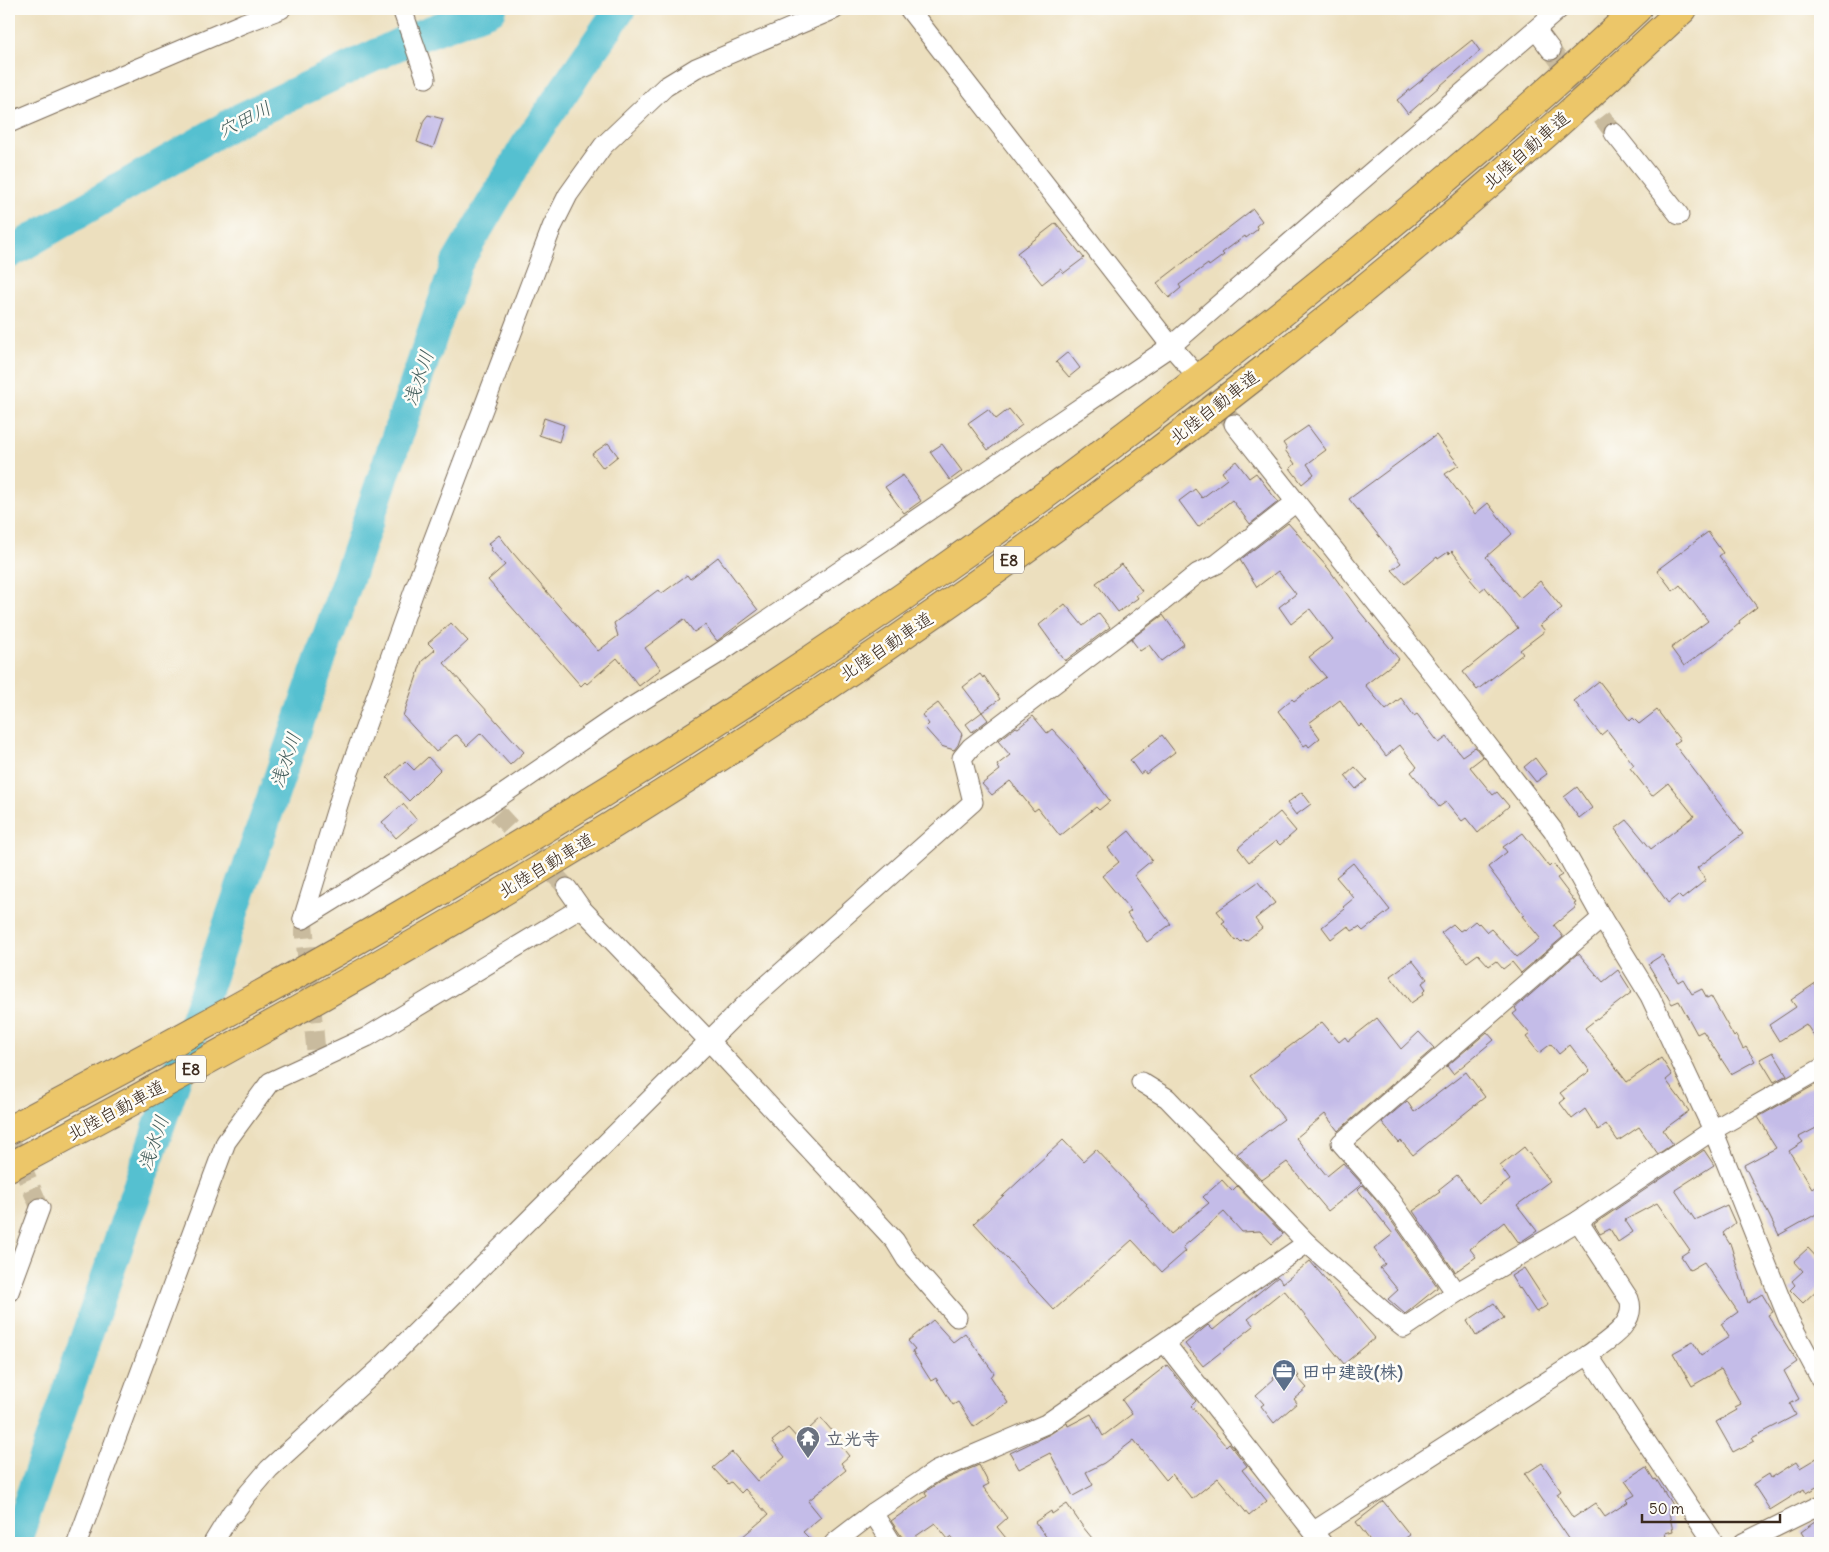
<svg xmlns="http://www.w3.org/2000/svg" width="1829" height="1552" viewBox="0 0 1829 1552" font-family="Delius,'Klee One',sans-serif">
<rect width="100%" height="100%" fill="#fdfcf7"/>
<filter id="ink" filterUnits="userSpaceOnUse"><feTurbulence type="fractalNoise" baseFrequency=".02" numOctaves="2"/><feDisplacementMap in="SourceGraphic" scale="10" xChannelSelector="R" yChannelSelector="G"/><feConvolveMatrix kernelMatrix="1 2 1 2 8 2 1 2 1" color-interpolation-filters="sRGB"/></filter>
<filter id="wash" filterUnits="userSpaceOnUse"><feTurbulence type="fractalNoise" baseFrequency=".0096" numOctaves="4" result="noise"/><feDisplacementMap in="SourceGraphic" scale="20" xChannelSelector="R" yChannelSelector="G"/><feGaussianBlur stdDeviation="1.12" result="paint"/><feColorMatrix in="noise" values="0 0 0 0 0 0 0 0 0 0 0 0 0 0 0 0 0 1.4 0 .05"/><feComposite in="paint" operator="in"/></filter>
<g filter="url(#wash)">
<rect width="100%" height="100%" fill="#ecdfbe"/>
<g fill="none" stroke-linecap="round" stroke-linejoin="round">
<g stroke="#55c0d0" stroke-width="32">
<polyline points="9,253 240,119 410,39 491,9"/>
<polyline points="15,1543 457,263 526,146 620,9"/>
</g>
</g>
<g id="blocks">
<g fill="#c4bce8">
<polygon points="1472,40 1480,51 1408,114 1397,100"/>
<polygon points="428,115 443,119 433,148 417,142 424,120"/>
<polygon points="1253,209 1262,221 1256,226 1258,229 1246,238 1245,236 1222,253 1224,255 1209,266 1208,264 1179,285 1181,288 1169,298 1157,283"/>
<polygon points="1056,223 1084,258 1064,273 1061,269 1042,284 1017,253"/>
<polygon points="1068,352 1080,368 1069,377 1056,362"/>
<polygon points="988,409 996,419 1009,409 1022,425 988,450 968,423"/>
<polygon points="544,418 564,425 559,442 539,435"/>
<polygon points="1308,426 1326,450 1307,464 1314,474 1302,484 1290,468 1295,464 1285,450 1287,449 1283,443"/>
<polygon points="1436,435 1459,465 1445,474 1475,514 1488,503 1512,534 1486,557 1520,598 1540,581 1562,608 1540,625 1545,631 1520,650 1523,654 1477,690 1463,672 1518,628 1485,587 1480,591 1470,579 1472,577 1452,551 1449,554 1448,552 1438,559 1437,557 1405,584 1392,570 1401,563 1349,499"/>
<polygon points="608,443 618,456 603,468 592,454"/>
<polygon points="942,444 962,471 950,480 930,452"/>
<polygon points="1236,461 1249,478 1256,473 1278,502 1250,524 1232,500 1198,527 1179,501 1195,489 1202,498 1227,479 1222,472"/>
<polygon points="903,475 921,501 904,513 885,487"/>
<polygon points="1288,523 1328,568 1360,612 1399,659 1365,685 1386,710 1401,698 1414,716 1417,714 1439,743 1447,737 1462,756 1475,747 1483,757 1470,767 1493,795 1497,792 1509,806 1478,833 1466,818 1462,821 1446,802 1439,807 1411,772 1417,767 1400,745 1386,756 1362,724 1359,727 1340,700 1309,723 1320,738 1309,747 1307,744 1304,746 1278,711 1292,699 1294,701 1326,677 1309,657 1333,639 1310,609 1291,624 1279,607 1296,594 1278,571 1257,587 1240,560"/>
<polygon points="1708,532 1723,553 1719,556 1757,607 1739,621 1740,623 1716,643 1684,666 1671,648 1708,621 1680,585 1673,591 1657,570"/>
<polygon points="499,535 513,553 598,651 618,636 614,623 658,590 661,594 687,575 690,579 718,557 758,610 717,641 705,625 694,632 684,619 645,648 661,669 639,686 617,658 587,684 585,682 581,686 488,580 505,565 491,550 492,548 488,544"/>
<polygon points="1122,564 1142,591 1136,595 1138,598 1118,612 1096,583"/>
<polygon points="1065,604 1083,626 1099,613 1110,627 1065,661 1039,625"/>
<polygon points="1163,615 1184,644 1161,661 1149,645 1140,651 1131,639"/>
<polygon points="451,623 468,641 444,663 524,752 510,765 481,733 467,746 457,735 454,736 436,752 403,716 422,661 435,650 428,643"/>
<polygon points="980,674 983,678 984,676 1000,699 982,712 963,687"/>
<polygon points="1599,681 1630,721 1633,718 1639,724 1657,710 1680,740 1674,744 1743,834 1697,868 1706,880 1682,899 1678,895 1668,903 1615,829 1627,820 1651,849 1694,816 1668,783 1652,796 1630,768 1634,765 1607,730 1601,735 1574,701"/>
<polygon points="938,703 962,734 958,745 954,750 941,746 925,728 929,724 922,715"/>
<polygon points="982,712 988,720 972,732 966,724"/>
<polygon points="1033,716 1047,733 1052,729 1070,748 1110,801 1099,810 1096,807 1060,836 1038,808 1034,811 1011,782 1010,781 992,795 982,784 1000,770 997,765 1010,755 998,741 1016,727 1018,728"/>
<polygon points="1162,735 1175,752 1146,774 1144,771 1140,774 1130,760"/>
<polygon points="428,757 440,770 409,801 387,778 405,761 414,770"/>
<polygon points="1535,758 1547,774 1536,782 1524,767"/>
<polygon points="1355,767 1367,780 1356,789 1345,776"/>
<polygon points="1577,787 1592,808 1579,818 1564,797"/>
<polygon points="1302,792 1311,804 1296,815 1287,803"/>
<polygon points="403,804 417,820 396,838 382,822"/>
<polygon points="1280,812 1296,831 1280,845 1276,841 1249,862 1238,848"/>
<polygon points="1129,831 1152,860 1134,875 1171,924 1147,942 1127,914 1131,911 1102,876 1119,862 1108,848"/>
<polygon points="1523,833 1549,867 1553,863 1562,875 1557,878 1576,903 1574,904 1576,907 1554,925 1563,937 1521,973 1512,962 1503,969 1496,961 1489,966 1478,954 1467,962 1441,933 1453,924 1460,931 1463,929 1464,930 1475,921 1478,924 1479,923 1487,932 1491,929 1517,957 1540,938 1522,916 1524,915 1488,867 1507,852 1503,847"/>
<polygon points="1353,863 1390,910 1363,931 1359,927 1352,931 1348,926 1331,939 1322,927 1345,909 1343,907 1354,898 1336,877"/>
<polygon points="1258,882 1275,903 1255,919 1262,928 1246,941 1244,939 1241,942 1238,939 1236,941 1222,923 1225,921 1217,911"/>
<polygon points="1577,954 1579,954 1603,982 1618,970 1632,992 1585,1028 1627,1082 1661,1058 1672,1075 1666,1080 1689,1111 1663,1130 1673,1144 1658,1154 1639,1127 1618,1141 1606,1124 1598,1130 1585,1109 1572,1119 1560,1103 1565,1099 1560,1093 1590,1071 1570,1045 1559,1054 1551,1044 1539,1053 1526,1037 1530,1034 1513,1014 1517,1011 1515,1008"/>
<polygon points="1662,955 1678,982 1683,979 1692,994 1702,989 1707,998 1711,996 1734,1037 1736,1035 1743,1049 1746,1047 1755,1061 1731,1074 1703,1031 1697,1034 1679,1001 1672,1004 1648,964"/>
<polygon points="1412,960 1427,979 1422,983 1426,989 1423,992 1424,994 1411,1003 1390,976"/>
<polygon points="1820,980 1820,1045 1806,1024 1779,1041 1769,1025 1796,1007 1791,1000"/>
<polygon points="1377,1018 1401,1049 1419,1032 1434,1048 1338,1131 1325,1114 1296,1138 1327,1176 1343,1163 1362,1184 1328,1211 1287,1162 1262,1180 1237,1154 1284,1119 1250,1076 1322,1022 1339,1042 1345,1037 1348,1041"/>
<polygon points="1487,1032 1494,1040 1453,1074 1447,1066"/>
<polygon points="1773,1052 1787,1075 1774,1082 1760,1059"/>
<polygon points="1466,1072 1485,1097 1413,1155 1401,1141 1399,1143 1382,1122 1407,1101 1414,1112"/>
<polygon points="1820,1082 1820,1126 1799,1137 1803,1142 1789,1151 1812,1188 1820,1182 1820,1212 1779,1235 1744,1165 1776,1148 1767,1134 1768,1133 1758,1117"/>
<polygon points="1063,1140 1083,1161 1096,1149 1147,1204 1146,1206 1171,1234 1209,1203 1203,1197 1222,1180 1232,1191 1237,1186 1283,1234 1272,1244 1260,1231 1242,1232 1224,1212 1183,1247 1186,1251 1162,1272 1132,1240 1054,1310 974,1223"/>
<polygon points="1524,1147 1550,1181 1517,1205 1537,1231 1519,1243 1504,1222 1470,1249 1476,1257 1455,1272 1413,1211 1440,1192 1438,1190 1457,1175 1479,1203 1510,1180 1500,1166"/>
<polygon points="1704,1150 1714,1165 1675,1190 1695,1220 1727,1205 1735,1223 1723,1233 1731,1246 1748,1303 1762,1294 1773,1312 1768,1315 1797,1362 1784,1371 1799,1399 1790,1404 1796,1415 1752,1438 1754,1441 1733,1452 1716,1422 1737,1410 1735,1407 1741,1404 1721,1369 1692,1386 1673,1353 1693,1342 1701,1355 1729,1337 1721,1324 1738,1312 1704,1262 1690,1270 1681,1256 1690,1250 1657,1203 1625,1220 1633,1232 1618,1242 1610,1229 1600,1234 1594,1224"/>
<polygon points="1363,1185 1381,1206 1437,1286 1437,1288 1405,1314 1388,1299 1398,1290 1380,1268 1385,1264 1374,1249 1393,1234 1358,1190"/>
<polygon points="1808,1248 1820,1261 1820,1287 1803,1303 1790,1290 1795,1285 1792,1281 1803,1271 1794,1261"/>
<polygon points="1310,1261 1375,1338 1344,1364 1284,1290 1248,1319 1254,1326 1203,1366 1185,1344 1208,1325 1213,1330 1278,1277 1283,1283"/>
<polygon points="1524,1268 1548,1305 1536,1312 1520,1288 1519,1289 1511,1276"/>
<polygon points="1494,1303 1504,1318 1476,1336 1467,1321"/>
<polygon points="933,1320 953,1342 965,1333 994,1373 991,1377 1008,1403 974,1427 958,1402 953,1405 936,1378 931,1381 912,1351 915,1349 908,1341"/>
<polygon points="1289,1364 1299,1376 1297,1377 1307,1388 1294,1399 1297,1403 1274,1423 1261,1406 1264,1404 1256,1395 1274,1379 1273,1377"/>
<polygon points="1167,1365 1196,1401 1191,1406 1226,1446 1229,1443 1247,1466 1242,1470 1267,1501 1249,1516 1218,1478 1192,1499 1172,1474 1166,1480 1134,1440 1104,1463 1086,1472 1093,1485 1073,1496 1050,1453 1019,1469 1010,1453 1050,1434 1067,1423 1068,1426 1091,1414 1103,1436 1132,1414 1122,1400"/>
<polygon points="821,1418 838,1438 836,1440 849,1456 841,1463 846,1470 808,1501 821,1517 803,1532 814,1543 735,1543 768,1515 745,1489 741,1493 731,1482 728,1484 713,1468 732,1452 757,1481 785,1457 772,1441 788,1428 798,1439"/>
<polygon points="1820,1456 1820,1485 1806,1493 1804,1489 1770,1510 1753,1484 1769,1474 1771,1478 1796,1462 1800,1468"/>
<polygon points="1542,1463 1561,1491 1557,1494 1573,1518 1595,1503 1605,1517 1628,1502 1626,1500 1635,1495 1625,1481 1646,1467 1654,1480 1656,1479 1672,1505 1668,1508 1673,1531 1665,1533 1666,1537 1640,1543 1572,1543 1525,1474"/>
<polygon points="979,1465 989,1484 983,1487 1007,1518 997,1527 1010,1543 956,1543 951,1537 948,1539 935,1523 906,1543 903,1543 902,1537 891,1521 927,1496 925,1492 941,1481"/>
<polygon points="1383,1501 1410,1535 1398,1543 1372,1543 1356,1522"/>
<polygon points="1067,1504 1083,1527 1096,1543 1051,1543 1035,1522 1051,1511 1052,1514"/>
<polygon points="1820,1518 1820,1543 1808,1543 1801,1532"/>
</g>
</g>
</g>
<g filter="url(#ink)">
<use href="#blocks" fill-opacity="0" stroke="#796956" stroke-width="1"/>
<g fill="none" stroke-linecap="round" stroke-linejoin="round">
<g stroke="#c9bb9e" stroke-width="19" stroke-dasharray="19 9" stroke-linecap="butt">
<polyline points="1551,50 1614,133"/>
<polyline points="1192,370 1234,424"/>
<polyline points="497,813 567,888"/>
<polyline points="303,919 317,1061"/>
<polyline points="9,1137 40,1208"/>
</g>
<g stroke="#796956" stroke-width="21">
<g id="street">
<polyline points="402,9 426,78"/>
<polyline points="909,9 1171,346 1191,369"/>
<polyline points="1536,30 1551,50"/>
<polyline points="9,123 244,23 281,9"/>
<polyline points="1614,133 1679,215"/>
<polyline points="1234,424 1436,678 1553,830 1602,918 1650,996 1713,1130 1788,1318 1820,1378"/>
<polyline points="567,888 581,908 709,1041 895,1241 906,1259 957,1317"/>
<polyline points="303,919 489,804 614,718 716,655 1171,346 1559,9"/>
<polyline points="303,919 341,795 414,591 552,227 568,195 603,146 665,87 696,68 835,9"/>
<polyline points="1141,1082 1167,1098 1307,1243"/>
<polyline points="9,1292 40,1208"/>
<polyline points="1456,1293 1390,1199 1341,1143 1602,918"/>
<polyline points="1165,1343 1322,1543"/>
<polyline points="1588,1355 1714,1543"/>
<polyline points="873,1513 892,1543"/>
<path d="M 1314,1531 L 1588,1355 C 1606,1341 1638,1324 1629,1299 L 1578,1221"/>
<polyline points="77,1543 226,1142 270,1082 367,1037 581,908"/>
<polyline points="213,1543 232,1512 234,1513 246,1496 269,1469 379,1369 747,1003 973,802 962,758 971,747 1162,602 1198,573 1217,564 1296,502"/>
<polyline points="834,1543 873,1513 936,1471 1046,1424 1307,1243 1390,1317 1404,1328 1456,1293 1578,1221 1713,1130 1820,1069"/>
<polyline points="1743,1543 1820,1505"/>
</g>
</g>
<g stroke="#796956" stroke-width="30">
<g id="highway">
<path d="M 9,1130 C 138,1062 267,993 393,919 C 582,809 769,692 947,566 C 1056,489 1162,408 1266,326 C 1393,225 1519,120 1637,9"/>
<path d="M 9,1167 C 181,1076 352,982 519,882 C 934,633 1331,340 1683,9"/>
</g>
</g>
<use href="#street" stroke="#fff" stroke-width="19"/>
<use href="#highway" stroke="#ecc669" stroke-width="28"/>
</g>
</g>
<defs>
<g id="office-pin" transform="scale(1.25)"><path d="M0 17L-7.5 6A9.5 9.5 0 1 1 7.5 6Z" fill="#5c6f8a" stroke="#fdfcf7"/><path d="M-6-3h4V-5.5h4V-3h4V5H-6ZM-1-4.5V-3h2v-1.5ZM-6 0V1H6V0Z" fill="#fff"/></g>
<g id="temple-pin" transform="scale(1.25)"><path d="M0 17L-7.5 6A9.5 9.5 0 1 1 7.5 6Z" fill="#6b7280" stroke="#fdfcf7"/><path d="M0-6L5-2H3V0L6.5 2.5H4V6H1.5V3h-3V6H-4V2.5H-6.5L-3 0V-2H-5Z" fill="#fff"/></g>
</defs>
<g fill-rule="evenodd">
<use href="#office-pin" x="1284" y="1371"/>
<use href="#temple-pin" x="808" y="1438"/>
</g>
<g text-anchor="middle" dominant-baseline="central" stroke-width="5" stroke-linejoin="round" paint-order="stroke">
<g fill="#fdfcf7" stroke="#75695f" stroke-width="1">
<rect x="994" y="546.5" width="30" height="27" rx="4"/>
<rect x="176" y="1055.5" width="30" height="27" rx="4"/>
</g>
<g font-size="16" font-weight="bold" fill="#3b2a1e">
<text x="1009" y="560">E8</text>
<text x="191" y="1069">E8</text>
</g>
<g font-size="18" fill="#3b2a1e" stroke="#fdfcf7">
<text transform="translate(1526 150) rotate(-41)">北陸自動車道</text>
<text transform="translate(1214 407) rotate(-38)">北陸自動車道</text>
<text transform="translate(886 646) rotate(-34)">北陸自動車道</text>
<text transform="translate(546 865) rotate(-31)">北陸自動車道</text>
<text transform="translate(116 1110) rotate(-28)">北陸自動車道</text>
</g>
<g font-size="18" font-weight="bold" fill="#4e5e75" stroke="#fdfcf7" text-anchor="start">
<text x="1302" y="1371">田中建設(株)</text>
</g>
<g font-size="18" font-weight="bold" fill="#5b616d" stroke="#fdfcf7" text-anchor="start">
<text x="826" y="1438">立光寺</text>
</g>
<g font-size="19" font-style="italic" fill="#445e5c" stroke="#fdfcf7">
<text transform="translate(244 119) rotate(-27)">穴田川</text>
<text transform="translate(418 378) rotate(-71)">浅水川</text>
<text transform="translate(285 760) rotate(-71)">浅水川</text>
<text transform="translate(153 1143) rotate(-71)">浅水川</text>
</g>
</g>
<rect width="1829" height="1552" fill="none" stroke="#fdfcf7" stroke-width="30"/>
<path d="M1642 1514v8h138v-8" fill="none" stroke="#3b2a1e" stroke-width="2.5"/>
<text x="1649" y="1514" font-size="15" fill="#3b2a1e" stroke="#fdfcf7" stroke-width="4" paint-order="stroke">50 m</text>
</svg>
